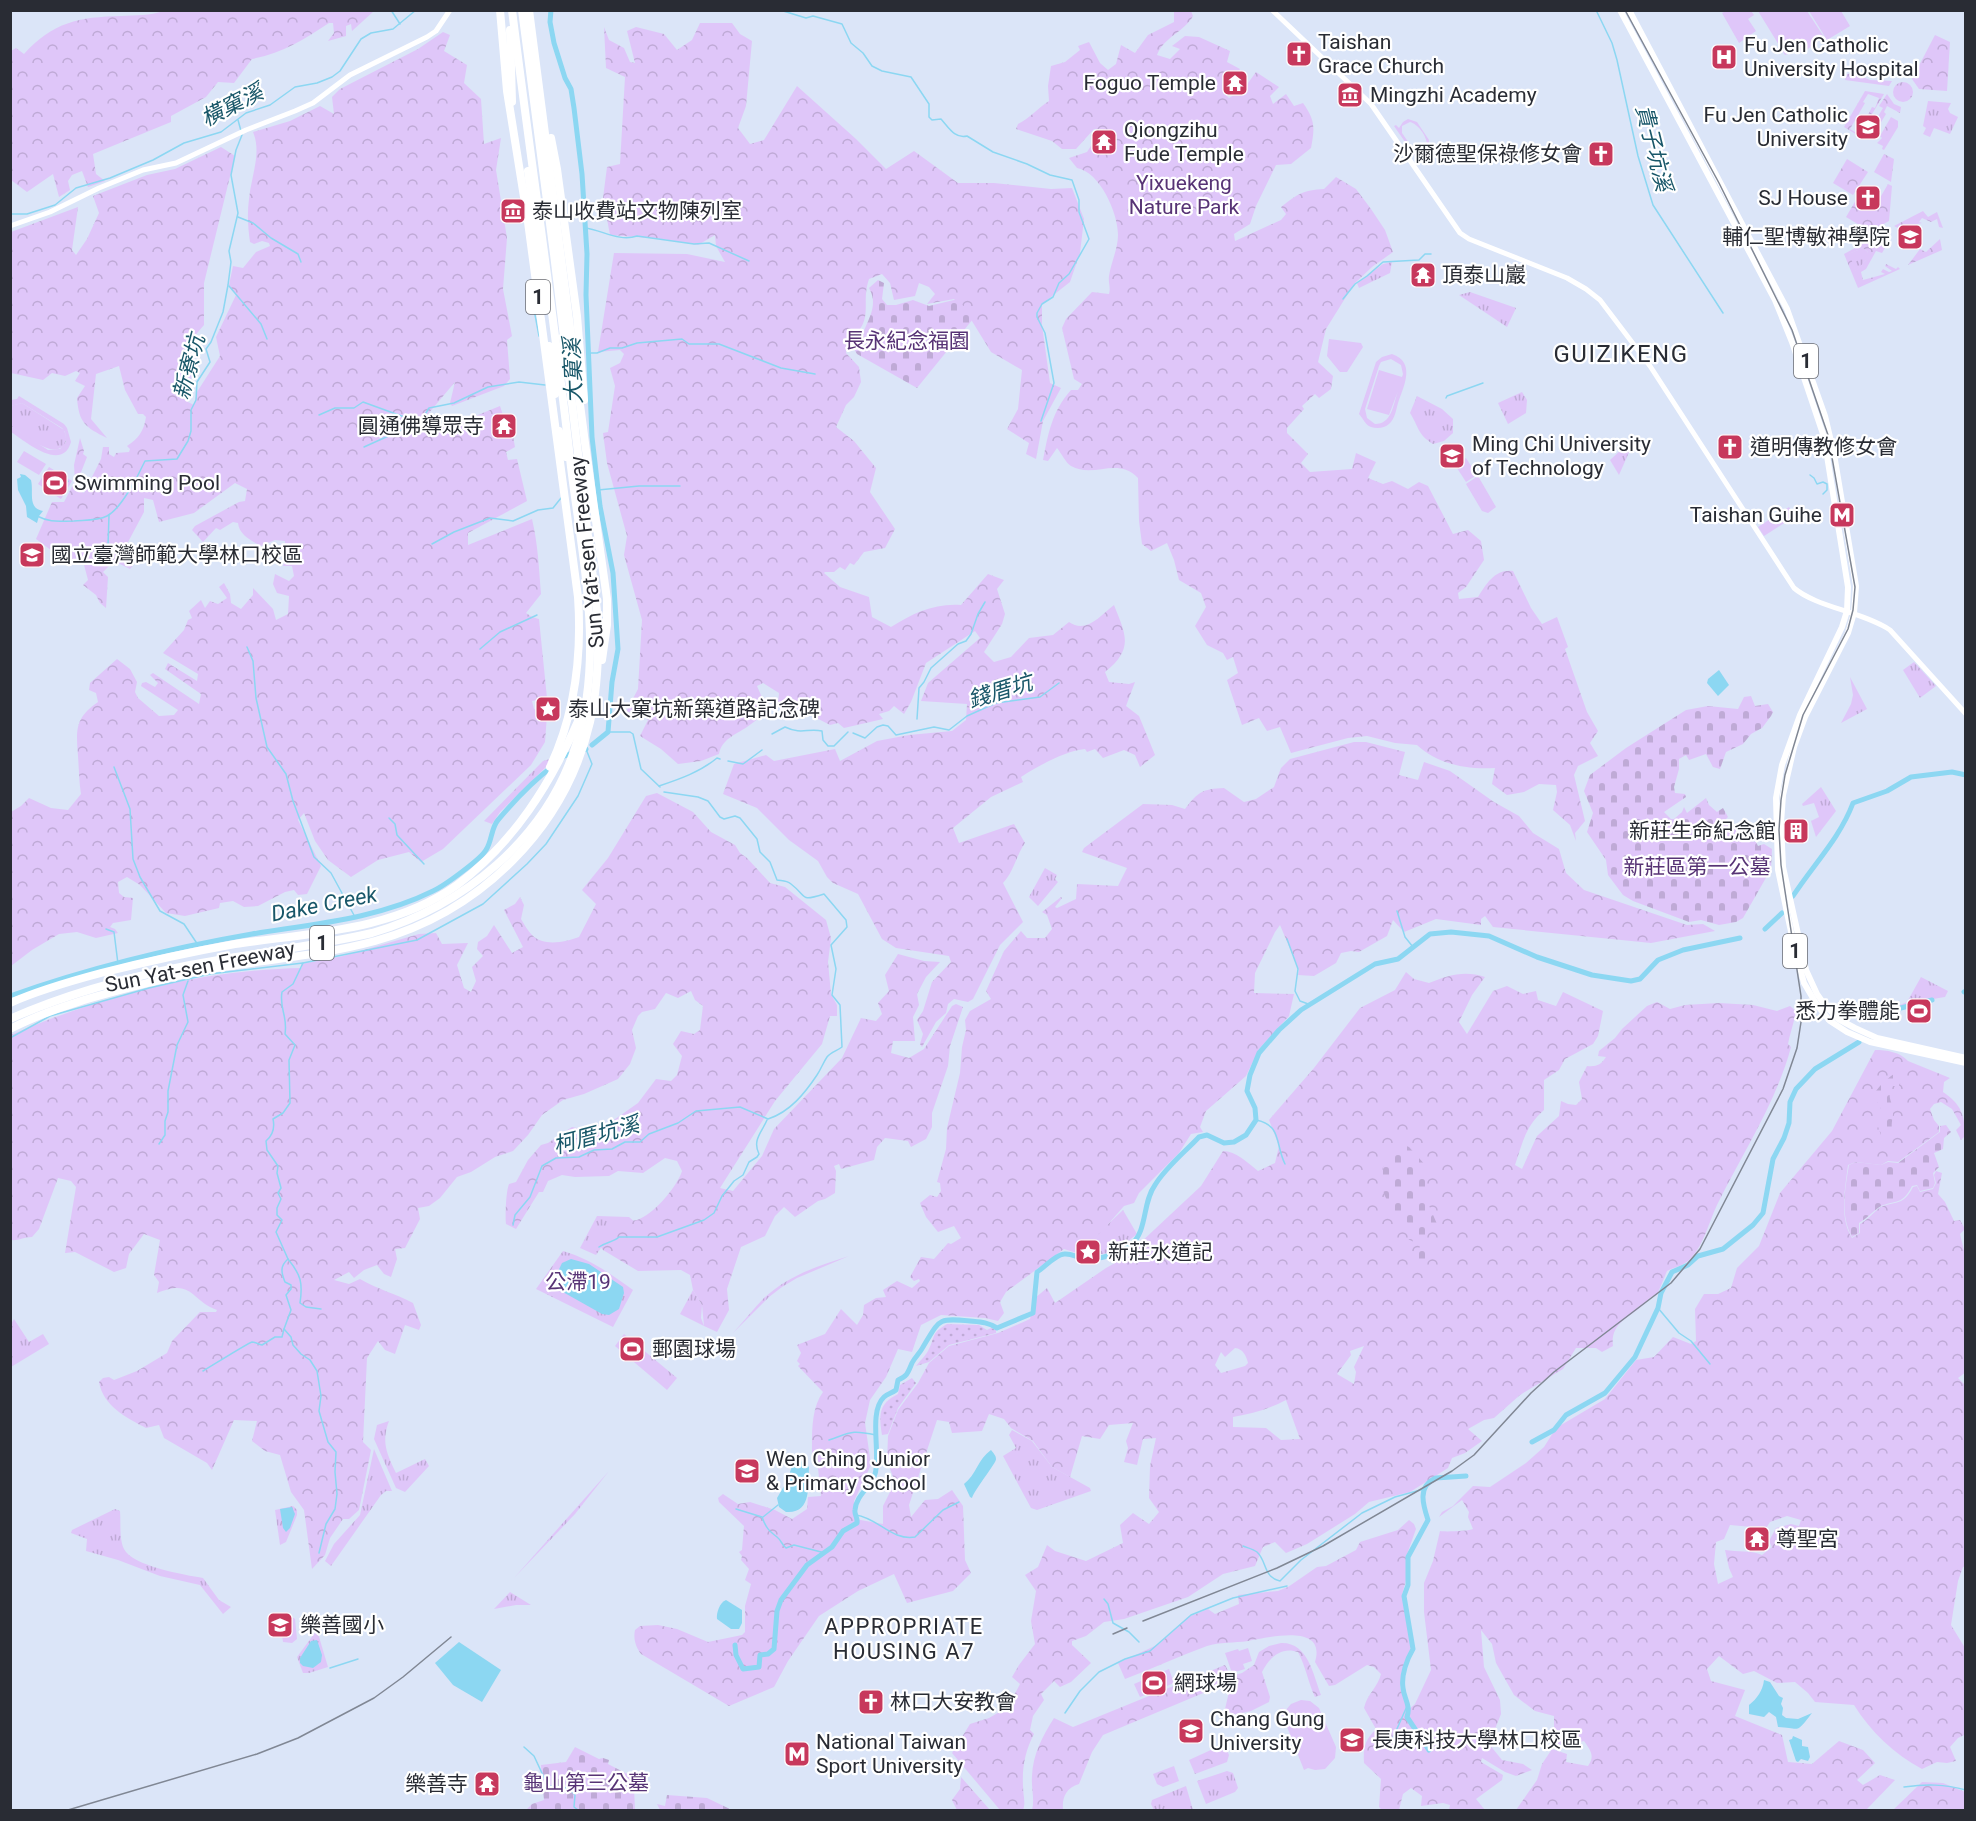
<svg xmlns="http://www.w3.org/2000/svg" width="1976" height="1821" viewBox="0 0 1976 1821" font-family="Roboto,'Noto Sans TC',sans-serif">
<defs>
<pattern id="grass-tufts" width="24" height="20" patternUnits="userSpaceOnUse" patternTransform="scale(1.5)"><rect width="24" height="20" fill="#dfc6f9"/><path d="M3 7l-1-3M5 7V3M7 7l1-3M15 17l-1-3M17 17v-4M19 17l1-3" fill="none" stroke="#bfaad6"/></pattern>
<pattern id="forest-crowns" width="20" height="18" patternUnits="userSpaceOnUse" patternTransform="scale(1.5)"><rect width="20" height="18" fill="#dfc6f9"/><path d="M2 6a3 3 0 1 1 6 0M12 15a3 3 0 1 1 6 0" fill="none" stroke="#bfaad6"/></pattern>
<pattern id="cemetery-stones" width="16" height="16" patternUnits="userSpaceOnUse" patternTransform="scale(1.5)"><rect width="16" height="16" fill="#dfc6f9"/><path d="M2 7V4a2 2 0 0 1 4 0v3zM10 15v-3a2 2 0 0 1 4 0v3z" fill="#bfaad6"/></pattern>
<pattern id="garden-dots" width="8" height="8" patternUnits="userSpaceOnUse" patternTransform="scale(1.5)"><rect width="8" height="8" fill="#dfc6f9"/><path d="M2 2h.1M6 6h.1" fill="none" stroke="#bfaad6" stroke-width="1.8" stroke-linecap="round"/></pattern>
</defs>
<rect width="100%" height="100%" fill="#dbe5f8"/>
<g fill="url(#grass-tufts)">
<circle cx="1903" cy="92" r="10"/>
<polygon points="1928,101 1951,103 1948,109 1950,113 1958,117 1950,134 1934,128 1930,137 1923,134 1926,128 1923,126"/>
<polygon points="1863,248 1868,252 1866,260 1856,272 1848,254"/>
<polygon points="1392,262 1390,273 1359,288 1357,283 1383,264"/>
<polygon points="1470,292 1516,308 1507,327 1459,295"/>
<polygon points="1522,392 1527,400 1526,413 1508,424 1498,403"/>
<path d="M 1417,396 L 1442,409 L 1453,419 L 1453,433 L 1444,441 L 1433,444 C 1417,434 1419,427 1410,413 Z"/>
<path d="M 22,403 L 64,430 C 66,436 68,442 62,447 C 50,457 22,433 11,426 L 10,406 Z"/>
<polygon points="1632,440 1634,441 1619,475 1610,460"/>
<polygon points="1789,507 1795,516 1764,536 1758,527"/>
<polygon points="1914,662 1936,686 1920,698 1903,670"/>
<polygon points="1850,677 1867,709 1841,723 1851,704 1853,695"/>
<polygon points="550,759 548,765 500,812 492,824 484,821 543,761"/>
<polygon points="1821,787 1836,811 1816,837 1811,821 1819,817 1814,803 1803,806 1802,804"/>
<polygon points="1045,868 1057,875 1055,879 1058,882 1038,906 1029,897"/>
<path d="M 1921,977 L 1948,991 L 1945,997 C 1928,999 1912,1005 1895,1007 L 1907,1002 Z"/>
<path d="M 1123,1210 L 1137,1234 C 1127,1242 1115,1253 1102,1254 C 1097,1254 1093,1253 1088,1255 L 1085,1248 L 1087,1244 Z"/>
<polygon points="597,1216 629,1217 636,1223 603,1245 596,1255 580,1248"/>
<path d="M 563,1251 C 590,1259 611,1274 633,1290 L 613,1327 L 536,1289 Z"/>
<path d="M 849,1256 L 797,1278 L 782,1287 L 769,1297 L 733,1333 C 744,1321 753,1309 764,1298 C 789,1275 818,1266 849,1256 Z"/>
<polygon points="693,1290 702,1305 701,1318 704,1326 680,1314"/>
<polygon points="14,1319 29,1342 43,1334 49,1344 11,1367 11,1324"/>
<polygon points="624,1334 677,1378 667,1390 615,1346"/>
<path d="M 389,1421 C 381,1442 387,1454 396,1473 L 425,1459 L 429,1466 L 405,1492 L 396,1488 L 374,1439 L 377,1425 Z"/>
<polygon points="1012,1430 1032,1441 1052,1467 1090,1488 1091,1491 1037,1510 1031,1508 1003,1456 1016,1448 1009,1435"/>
<polygon points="374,1449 392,1491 386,1491 381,1495 331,1566 325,1561 334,1544 360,1515"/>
<polygon points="609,1471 575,1514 514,1578"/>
<polygon points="293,1506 297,1510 297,1515 286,1542 280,1545 275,1510"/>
<path d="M 115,1509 L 120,1511 C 121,1523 119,1539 124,1549 C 132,1566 185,1575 203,1578 L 219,1600 L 231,1607 L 223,1614 L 200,1585 L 160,1576 L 118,1560 L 86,1551 L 87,1539 L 71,1533 L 72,1530 Z"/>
<polygon points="510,1592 531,1605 516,1605 494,1609"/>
<polygon points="317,1630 328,1667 309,1673 303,1673 297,1657"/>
<polygon points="1227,1771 1233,1773 1238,1788 1235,1792 1206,1804 1197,1781"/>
<polygon points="1186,1786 1193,1810 1154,1810 1151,1804 1152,1800"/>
</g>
<g fill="url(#forest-crowns)" fill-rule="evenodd">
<path d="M 163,11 L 374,11 L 352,31 L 351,24 L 346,26 L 346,36 L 328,41 L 334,33 L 333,23 L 329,23 C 303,40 283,53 252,59 L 234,83 L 218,82 L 206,97 L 171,116 L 171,122 L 93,154 L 96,174 L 105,181 L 88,187 L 82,171 L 72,175 L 68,181 L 70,190 L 59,197 L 53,174 L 27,192 L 11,180 L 11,51 L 16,48 L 24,54 C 53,22 79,17 121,16 C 136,15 150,16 163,11 Z"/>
<path d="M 1174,11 L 1191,11 L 1193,16 C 1184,32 1164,37 1157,55 L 1170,59 L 1180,49 L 1172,46 L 1185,36 L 1199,37 L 1230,51 L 1227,62 L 1240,69 L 1223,92 L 1229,98 L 1243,90 L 1256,72 L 1279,87 L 1270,96 L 1273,104 L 1286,94 L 1294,106 L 1303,103 C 1315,120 1315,127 1311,148 L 1291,164 L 1276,165 L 1256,206 L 1250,224 L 1234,234 L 1235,241 L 1281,220 L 1286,214 L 1281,207 C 1298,194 1303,190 1324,189 L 1336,177 L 1356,189 L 1371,209 L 1385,230 L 1393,252 L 1372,267 L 1354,284 L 1326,329 L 1318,362 L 1333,376 L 1331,389 L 1319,398 L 1315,394 L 1302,406 L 1304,409 L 1287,428 L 1287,433 L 1308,454 L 1301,463 L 1310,472 L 1352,469 L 1356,453 L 1376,462 L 1368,478 L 1383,484 L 1392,481 L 1408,489 L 1419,482 L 1428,486 L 1453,534 L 1468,530 L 1481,541 L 1484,560 L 1466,587 L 1458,593 L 1459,599 L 1478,597 C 1487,583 1495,569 1513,571 L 1531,608 L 1542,624 L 1557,617 L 1568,647 L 1565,649 L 1587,712 L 1598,731 L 1590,743 L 1598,756 L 1578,766 L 1574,775 L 1585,821 L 1575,833 L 1576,841 L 1570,825 L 1553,810 L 1557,792 L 1556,785 L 1539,784 L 1524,792 L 1507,795 L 1492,784 L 1495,768 C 1467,770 1437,764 1417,745 L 1395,743 L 1367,736 L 1348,738 L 1291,753 L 1280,727 L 1267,731 L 1259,718 L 1242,725 L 1227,680 L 1238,673 L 1233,657 L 1227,660 L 1223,653 L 1207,645 L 1195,626 L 1206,607 L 1201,593 L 1179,580 L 1174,560 L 1167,543 L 1151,551 L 1142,544 L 1139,521 L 1138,478 C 1117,456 1094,479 1071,466 C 1066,463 1061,453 1057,448 L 1048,461 L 1043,460 C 1048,434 1052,411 1071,390 L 1078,390 L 1082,384 L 1074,379 L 1062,328 L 1066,319 L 1092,292 L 1109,294 C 1111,288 1108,282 1109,276 C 1111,262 1118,249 1118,235 C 1118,213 1100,172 1077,168 L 1069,158 L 1087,152 L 1096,138 L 1106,146 L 1115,145 L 1116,141 L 1102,129 L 1094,129 L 1076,149 L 1062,149 L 1052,141 L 1016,129 L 1018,124 C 1029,119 1038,108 1049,101 L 1048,86 L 1051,66 L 1065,62 L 1080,50 L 1078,46 L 1089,42 L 1100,63 L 1108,70 L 1116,64 L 1121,45 L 1135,53 L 1148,35 L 1174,22 Z"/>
<path d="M 700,23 L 732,23 L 740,34 L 752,41 L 746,106 L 738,128 L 750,144 L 764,140 L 797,86 L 856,139 L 886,169 L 914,151 L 958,183 L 994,183 L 1051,189 L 1072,188 L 1084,219 L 1080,253 L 1070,282 L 1042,304 L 1042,325 L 1050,383 L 1061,388 L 1043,421 L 1036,459 L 1026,454 L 1029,443 L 1007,429 L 1018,409 L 1022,370 L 991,352 L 967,313 L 954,299 L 927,304 L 935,294 L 929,287 L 919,283 L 915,296 L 894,300 L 890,283 L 882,274 L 869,279 C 860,305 876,320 848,341 L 846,353 L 859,367 L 861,382 L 854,397 L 846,405 L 836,427 L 854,441 L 876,468 L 870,492 L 895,529 L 885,548 L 864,552 L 854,565 L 850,563 L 845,570 L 840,567 L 834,572 L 825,572 L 824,573 L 840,587 L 869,597 L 872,617 L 891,627 C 913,613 935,603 961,605 L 988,574 L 1004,580 L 997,589 L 1005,614 L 1002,624 L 984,652 L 994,662 L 1011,657 L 1029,638 L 1053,635 L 1069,622 C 1086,634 1100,616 1114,605 C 1126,635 1134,649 1105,672 L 1109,682 L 1129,684 L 1135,682 L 1126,706 L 1139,716 L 1155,755 L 1140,767 L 1135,755 L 1124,750 L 1103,758 L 1095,749 L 1087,752 L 1085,749 C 1065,751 1038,766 1021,777 L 1023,782 L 991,797 L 953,828 L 959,843 L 1014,824 L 1025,843 C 1016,856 1014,871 1003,883 L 1023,922 L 1000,945 L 973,999 L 968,1002 L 954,999 L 948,1004 L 946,1013 L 936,1022 L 922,1047 L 920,1044 L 923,1034 L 917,1020 L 923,1011 L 932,982 L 951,962 L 949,956 L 896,948 L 882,939 L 858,894 L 833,883 L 827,877 L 818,861 L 789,840 L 757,808 L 723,794 L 734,764 L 766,755 L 774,761 L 835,749 L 840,761 L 877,741 L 909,735 L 952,731 L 966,720 L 967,704 L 921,701 L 928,683 L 980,638 L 975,631 L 926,663 L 911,702 L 904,714 L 894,706 L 889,711 L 879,714 L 883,719 L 844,728 L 838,723 L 830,725 L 797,708 L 782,710 L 778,704 L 779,693 L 763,683 L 757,686 L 768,711 C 761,717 754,722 747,727 C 735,735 722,739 719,754 L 701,761 L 678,764 L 661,749 L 640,736 L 648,720 L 638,712 L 626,712 L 638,689 L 642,620 L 624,555 L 627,536 L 607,463 L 603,433 L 608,432 L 615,386 L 610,368 L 620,363 L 624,354 L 620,350 L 598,352 L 614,253 L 687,254 L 725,262 L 716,246 L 715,235 L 698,245 L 662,239 L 610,235 L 603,198 L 607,167 L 620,164 L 625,77 L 606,68 L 604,27 L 609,40 L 624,48 L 630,62 L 635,63 L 627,31 L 636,27 L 664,34 L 677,50 L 692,40 Z"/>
<path d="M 443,32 L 450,35 L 444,51 L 467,65 L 464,83 L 481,99 L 484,144 L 501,138 L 496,170 L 507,238 L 503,289 L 512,336 L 507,340 L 510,379 L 504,386 L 452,406 L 450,403 L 455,382 L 428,414 L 424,421 L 431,425 L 446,426 L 448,420 L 473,417 L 500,406 L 503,415 L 497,419 L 498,434 L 512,431 L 515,447 L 506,452 L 508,460 L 517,459 L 527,501 L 468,533 L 468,545 L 532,519 C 538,544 539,569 541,594 L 526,613 L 532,617 L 539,619 L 547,698 L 532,701 L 534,709 L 547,715 L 545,742 L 531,765 L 443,849 L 421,862 L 409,852 L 378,860 L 351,877 L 328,860 L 315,841 L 304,813 L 298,820 L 321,866 L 307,894 L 298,895 L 294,890 L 285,892 L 258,906 L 244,907 L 233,901 L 220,903 L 219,908 L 185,916 L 166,913 L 140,885 L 127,877 L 118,882 L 119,893 L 124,897 L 133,898 L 131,920 L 113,923 L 110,927 L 115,929 L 118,933 L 96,938 L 77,932 L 59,934 L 32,950 L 11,966 L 11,812 L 21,806 L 29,798 L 51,808 L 68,810 L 81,794 C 79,782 79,769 78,756 C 76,729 75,718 98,702 L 96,693 L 89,690 L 90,683 L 117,659 L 130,669 L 137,682 L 135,692 L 138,698 L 159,716 L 174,715 L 178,710 L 141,686 L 142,683 L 146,682 L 155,687 L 158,683 L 150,675 L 153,673 L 199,704 L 201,694 L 165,669 L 168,663 L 197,681 L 198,674 L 163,653 L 184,630 L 188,620 L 192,618 L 189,611 L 201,600 L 205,608 L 210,601 L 218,604 L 227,598 L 219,587 L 224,583 L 230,594 L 231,603 L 241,609 L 253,595 L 253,588 L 273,609 L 276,620 L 288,614 L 289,596 L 277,593 L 273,584 L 275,574 L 289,581 L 294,576 L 292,566 L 283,566 L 286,556 L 285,541 L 275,540 L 261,546 C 252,541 239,535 238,523 L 233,522 L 220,530 L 216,528 L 203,542 L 192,530 L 195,526 L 239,502 L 245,501 L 247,489 L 235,483 L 194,513 L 159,522 L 153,500 L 144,498 L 144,512 L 127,544 L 140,557 L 130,569 L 114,561 L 103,572 L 108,577 L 106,608 L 100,603 L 96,595 L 83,585 L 88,580 L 83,561 L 71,565 L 36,539 L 52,502 L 64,502 L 75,481 L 74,465 L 80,438 L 84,451 L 83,454 L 87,457 L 78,480 L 77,489 L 84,493 L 101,459 L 103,447 L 109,447 L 109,454 L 114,457 L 116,453 L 129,452 L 130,449 L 127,446 C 138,439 144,431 146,417 L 143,414 L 138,414 L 125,390 L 119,366 L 96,374 L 91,419 L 107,438 C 85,427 79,423 77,398 L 85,386 L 75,381 L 80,373 L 76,371 L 65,376 L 52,373 L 43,380 L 11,373 L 11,232 L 78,207 L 72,250 L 76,255 L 87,239 L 99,213 L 93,196 L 147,175 L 175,169 L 221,147 L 235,156 L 204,283 L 204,325 L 186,346 L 185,363 L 192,370 L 188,402 L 194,405 L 197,392 L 220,356 L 216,337 L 236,295 L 229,285 L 233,266 L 243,268 L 256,252 L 270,246 L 269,243 L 262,241 L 254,244 L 250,242 C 248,228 247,214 249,199 C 251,177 262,153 253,132 L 290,121 L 320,106 L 334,114 L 332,97 L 340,89 L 418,49 Z"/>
<polygon points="1935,35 1950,42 1947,91 1919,89 1912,79"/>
<polygon points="1854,73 1870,80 1892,81 1889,86 1845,80 1847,74"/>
<path d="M 1865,91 L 1884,94 L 1859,136 L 1844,127 ZM 1868,94 L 1879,98 L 1875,108 L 1872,107 L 1858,134 L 1850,129 L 1865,103 L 1863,102 Z"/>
<polygon points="1887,94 1894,104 1901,107 1900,113 1887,106 1884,112 1886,114 1872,137 1867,135 1883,108 1879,106"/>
<polygon points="1891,117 1898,121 1898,127 1884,150 1882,149 1883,146 1877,143 1882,138 1880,136"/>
<polygon points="1884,154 1894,159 1891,182 1874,172"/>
<polygon points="1847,159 1868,172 1853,195 1833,183"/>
<polygon points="1888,184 1892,186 1889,221 1851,242 1841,236 1843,233 1853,239 1861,226 1846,217 1856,200 1873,210"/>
<polygon points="1923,211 1928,217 1937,212 1943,228 1939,227 1937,219 1931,222 1922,218 1919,222 1922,223 1908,226 1904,231 1894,226"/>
<path d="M 1877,236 L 1889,241 L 1882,253 L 1876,251 L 1866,269 L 1861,272 L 1863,280 L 1885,274 L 1881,272 L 1883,269 L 1889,272 L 1892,271 L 1885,266 L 1886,264 L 1896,269 L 1898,267 L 1900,269 L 1858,288 L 1844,254 ZM 1863,248 L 1868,252 L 1865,257 L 1866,260 L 1856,271 L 1849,254 Z"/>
<polygon points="1940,239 1942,250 1908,265 1920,249 1926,252"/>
<path d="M 1354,742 L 1366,742 L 1405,752 L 1399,775 L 1418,780 L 1424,762 L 1450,771 L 1494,802 L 1519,816 L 1533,833 L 1559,849 L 1566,873 L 1584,890 L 1687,925 L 1703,924 L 1715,931 L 1651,943 L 1493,927 L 1485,916 L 1481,919 L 1481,925 L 1436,919 L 1404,932 L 1393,920 L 1387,936 L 1359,952 L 1351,951 L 1341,953 L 1336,963 L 1314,976 L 1298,975 L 1299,970 L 1280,925 L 1275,932 L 1255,973 L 1254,993 L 1294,994 L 1289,1016 L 1259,1049 L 1246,1076 L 1206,1111 L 1200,1127 L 1203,1132 L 1191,1134 L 1179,1153 L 1139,1193 L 1134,1203 L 1124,1206 L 1103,1230 L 1077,1253 L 1064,1249 L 1006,1292 L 1000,1302 L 1004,1313 L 998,1321 L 985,1318 L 941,1315 L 921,1325 L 912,1352 L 898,1349 L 886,1377 L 870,1400 L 865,1423 L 871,1465 L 854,1501 L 855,1519 L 883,1524 L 883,1506 L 895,1482 L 887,1461 L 888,1436 L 898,1410 L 918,1383 L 929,1363 L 949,1346 L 998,1333 L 1030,1319 L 1035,1298 L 1047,1288 L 1055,1303 L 1106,1268 L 1124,1258 L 1201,1186 L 1223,1151 C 1236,1151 1248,1163 1258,1171 L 1275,1163 L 1279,1146 L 1269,1120 L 1314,1068 L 1360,1008 L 1395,990 L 1406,972 L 1414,979 L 1429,983 C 1448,975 1465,970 1485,977 L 1472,995 L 1459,1022 L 1467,1034 L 1493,991 L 1507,986 L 1523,994 L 1536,991 L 1538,1000 L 1556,1006 L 1563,992 L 1603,1011 L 1598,1036 L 1593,1044 L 1565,1059 L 1559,1070 L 1544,1080 L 1544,1110 C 1525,1127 1523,1142 1515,1165 L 1522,1169 L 1537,1136 L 1559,1116 L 1561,1101 L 1568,1104 L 1576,1105 L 1582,1099 L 1579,1082 L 1587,1066 C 1596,1067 1601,1065 1606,1057 L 1598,1056 L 1599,1051 L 1615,1038 L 1622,1029 L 1647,1006 L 1657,1002 L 1670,1009 L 1685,1005 L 1719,1003 L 1753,1005 L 1777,1011 L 1790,1006 L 1796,1011 C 1794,1023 1790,1033 1788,1044 L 1791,1047 C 1776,1103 1743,1152 1717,1205 C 1709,1222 1704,1244 1691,1258 C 1685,1265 1675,1267 1667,1271 L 1657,1295 C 1649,1296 1648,1302 1642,1306 C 1628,1318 1610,1324 1613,1346 L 1602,1352 L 1596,1348 L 1576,1348 L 1563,1369 L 1520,1395 L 1494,1418 L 1484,1420 L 1468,1429 L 1482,1441 L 1465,1453 L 1452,1458 L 1448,1468 L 1410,1492 L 1369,1502 L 1355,1514 L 1307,1544 L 1286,1553 L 1275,1542 L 1263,1547 L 1255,1566 L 1223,1574 L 1188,1597 L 1124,1619 L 1104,1622 L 1086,1636 L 1072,1641 L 1072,1645 L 1091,1663 L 1071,1682 L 1060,1687 L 1054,1681 L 1041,1694 L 1044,1700 L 1033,1716 L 1030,1730 L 1034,1734 C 1025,1751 1022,1768 1023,1786 C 1023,1795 1026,1803 1023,1810 L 1000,1810 L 952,1753 L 970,1724 L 989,1718 L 1008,1707 L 1020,1684 L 1012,1677 L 1019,1665 L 1035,1644 L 1031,1621 L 1036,1591 L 1025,1575 L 1038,1567 L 1047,1545 L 1055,1551 L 1086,1561 L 1123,1543 L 1120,1525 L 1133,1513 L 1149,1524 L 1159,1512 L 1149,1498 L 1150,1466 L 1156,1438 L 1143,1439 L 1137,1465 L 1124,1462 L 1128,1448 L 1126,1441 L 1133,1423 L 1109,1425 L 1100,1439 L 1082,1436 L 1070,1477 L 1052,1467 L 1033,1441 L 1011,1428 L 1004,1419 L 989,1414 L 982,1431 L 952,1433 L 949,1422 L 937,1420 L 909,1505 L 911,1517 L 925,1500 L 938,1499 L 952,1490 L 963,1506 L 965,1560 L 971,1573 L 953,1591 L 907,1603 L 894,1574 L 858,1591 L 819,1616 L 788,1661 L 774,1687 L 729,1706 L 641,1654 C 636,1647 633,1639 635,1630 L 640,1626 L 658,1625 L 677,1629 L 708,1642 L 742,1635 L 745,1632 L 745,1606 L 751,1584 L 745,1580 L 749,1569 L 741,1560 L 742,1556 L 739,1552 L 742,1550 L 744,1526 L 719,1502 L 718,1498 L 723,1494 L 738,1504 L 750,1502 L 775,1510 L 792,1519 L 807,1509 L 808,1497 L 821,1496 L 817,1459 L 812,1454 C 812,1433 811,1408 823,1392 L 798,1366 L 800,1364 L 797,1361 L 801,1353 L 797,1345 L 825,1334 L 841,1309 L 857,1325 L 863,1315 L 864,1305 L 876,1298 L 886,1297 L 883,1290 L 897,1281 L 912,1288 L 920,1281 L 919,1279 L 914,1281 L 910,1277 L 921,1257 L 934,1259 L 948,1243 L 951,1244 L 961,1238 L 954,1226 L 938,1232 L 926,1217 L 920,1203 L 930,1195 L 937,1197 L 941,1191 L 940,1183 L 937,1182 L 946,1149 L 947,1128 L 960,1073 L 962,1047 L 966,1030 L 965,1020 L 970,1011 L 991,999 L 986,991 L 1004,951 L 1021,931 L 1027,938 L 1045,938 L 1052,929 L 1047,915 L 1042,912 L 1061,897 L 1062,898 L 1055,907 L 1057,908 L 1076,899 L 1077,884 L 1118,886 L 1127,868 L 1082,852 L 1084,848 L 1143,804 L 1172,805 L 1185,809 C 1198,792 1202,789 1224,788 L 1244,802 L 1256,799 L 1274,787 L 1281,768 L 1290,759 ZM 1364,1346 L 1354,1367 L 1356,1372 L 1354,1384 L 1337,1374 L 1351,1355 L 1350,1351 ZM 1235,1348 C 1243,1349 1246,1355 1248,1363 L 1245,1366 L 1221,1373 L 1215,1365 L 1221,1352 L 1225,1357 ZM 1286,1400 L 1300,1439 L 1281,1440 L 1266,1428 L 1233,1427 L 1233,1417 C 1252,1414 1269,1409 1286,1400 Z"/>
<path d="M 657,793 L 693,812 L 711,832 L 735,845 L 740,853 L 747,858 L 770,883 L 785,887 L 826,920 L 831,938 L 828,962 L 831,994 L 837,1005 L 837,1016 L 830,1016 L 822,1044 L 775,1101 L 720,1188 L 733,1191 L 762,1156 L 774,1129 L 842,1058 L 861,1018 L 876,1021 L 882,1014 L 878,1003 L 889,991 L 885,975 L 898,954 L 924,961 L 940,962 L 926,977 L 917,994 L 919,1005 L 913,1017 L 915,1041 L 893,1041 L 891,1053 L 909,1058 L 924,1049 L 952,1006 L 956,1004 L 963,1007 L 950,1046 L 948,1066 L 932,1113 L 932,1127 L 926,1139 L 911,1147 L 908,1141 L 885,1138 L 877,1147 L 874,1160 L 841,1169 L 839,1164 L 834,1166 L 836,1171 L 835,1193 L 825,1199 L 818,1201 L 795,1217 L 784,1207 L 775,1216 L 765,1236 L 741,1247 L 727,1289 L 729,1310 L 717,1332 L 704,1326 L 702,1305 L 693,1290 L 690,1275 L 681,1270 L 638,1271 L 603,1250 L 597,1242 L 600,1237 L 615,1235 L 614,1224 C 622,1218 628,1222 637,1220 C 653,1215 677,1187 682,1171 L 677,1161 L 665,1158 L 643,1173 L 618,1171 L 609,1176 L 575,1177 L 562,1175 L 548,1181 L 543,1192 L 539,1192 L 516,1229 L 506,1224 C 505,1216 506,1191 509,1184 L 516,1182 L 528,1160 L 541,1145 L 548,1143 L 572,1127 L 587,1130 L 598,1124 L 601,1129 L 638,1103 L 656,1079 L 671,1081 L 677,1075 L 682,1056 L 673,1044 L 681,1031 L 694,1034 L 700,1030 L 703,1006 L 695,1000 L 691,991 L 678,998 L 666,993 L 655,1009 L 642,1012 L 638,1016 L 632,1030 L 636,1048 L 630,1064 L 618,1079 L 584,1094 L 563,1100 L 542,1115 L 528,1135 L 513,1151 L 495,1157 L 471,1172 L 457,1177 L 440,1198 L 429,1206 L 418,1208 L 420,1219 L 405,1248 L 395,1249 L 397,1259 L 391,1277 L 384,1274 L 377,1265 L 364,1270 L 354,1278 L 349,1272 L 334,1280 L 349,1284 L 360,1279 C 377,1289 396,1294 413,1303 L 421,1325 L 419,1330 L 405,1325 L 395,1354 L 385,1350 L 378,1341 L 367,1358 L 363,1442 L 371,1450 L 359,1510 L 349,1519 L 343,1519 L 330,1538 L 325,1555 L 312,1569 L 304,1510 L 291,1492 L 280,1455 L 265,1451 L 252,1441 L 257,1421 L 234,1420 L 212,1470 L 207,1463 L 164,1438 L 159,1425 L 146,1428 C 127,1418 103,1406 99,1382 L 103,1378 L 109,1377 L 114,1380 L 137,1371 L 167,1353 L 172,1341 L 200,1312 L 216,1312 L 217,1310 C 190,1300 193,1278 157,1293 L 159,1282 L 154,1275 L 160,1240 L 144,1234 L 129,1254 L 126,1268 L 114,1272 L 75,1252 L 65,1253 L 76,1187 L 71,1181 L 58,1178 L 39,1229 L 32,1237 C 24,1237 18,1241 11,1240 L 11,1035 C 103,995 202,970 302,968 L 301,964 L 343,956 L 419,934 L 436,933 L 442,944 L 468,943 L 457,965 L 464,988 L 471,992 L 476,981 L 472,967 L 483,956 L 477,949 L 478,942 L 487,936 L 494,925 L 512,953 L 523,947 L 504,910 L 515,904 L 520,897 L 524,905 L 521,919 C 524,924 528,931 532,935 C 544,947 565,942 579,937 L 596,904 L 582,890 L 608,858 L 646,796 Z"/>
<path d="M 1875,1050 C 1887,1050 1900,1052 1908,1061 L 1950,1078 L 1944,1082 L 1943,1092 C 1961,1104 1965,1115 1965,1136 L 1961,1140 L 1956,1130 L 1961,1125 L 1952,1109 L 1941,1102 L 1934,1104 L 1930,1109 L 1934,1120 L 1939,1126 L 1939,1132 L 1898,1162 L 1888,1161 L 1881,1165 L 1856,1162 L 1848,1165 C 1845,1189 1839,1217 1852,1238 L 1860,1233 L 1860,1224 C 1867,1220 1872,1214 1878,1209 C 1893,1199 1902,1209 1913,1187 L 1917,1186 L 1920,1192 L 1933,1189 L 1936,1183 L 1934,1175 L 1936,1171 L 1942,1173 L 1938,1194 L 1945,1202 L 1954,1221 L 1960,1220 L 1965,1229 L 1960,1234 L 1966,1259 L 1966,1372 L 1958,1378 L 1966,1386 L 1966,1566 L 1963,1567 L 1958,1581 L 1951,1625 L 1965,1648 L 1966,1734 L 1958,1738 L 1950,1747 L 1956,1761 L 1947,1763 L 1937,1762 L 1922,1769 C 1894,1754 1871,1732 1854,1705 L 1815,1702 L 1808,1693 L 1795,1682 L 1777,1683 L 1754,1671 L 1743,1674 L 1719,1656 L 1707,1669 L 1711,1681 L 1745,1690 L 1735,1716 L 1782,1735 L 1788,1762 L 1812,1764 L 1839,1741 L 1863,1750 L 1875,1763 L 1857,1780 L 1863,1785 L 1880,1775 L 1895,1780 L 1867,1809 L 1868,1810 L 1516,1810 L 1537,1780 L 1542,1764 L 1552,1749 L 1567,1754 L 1566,1762 L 1588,1766 C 1595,1756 1591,1751 1584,1741 L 1569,1745 L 1557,1744 L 1554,1739 L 1554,1716 L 1535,1711 L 1514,1695 L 1496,1663 L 1492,1644 L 1481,1630 L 1484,1667 L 1500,1700 L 1501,1714 L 1489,1744 L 1502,1760 L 1523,1764 L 1532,1770 L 1516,1776 L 1505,1772 L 1482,1758 L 1481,1762 L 1503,1775 L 1502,1780 L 1476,1799 L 1485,1810 L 1449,1810 L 1450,1805 L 1443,1803 L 1421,1806 L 1422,1796 L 1411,1788 L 1403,1794 L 1399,1810 L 1382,1810 L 1379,1807 L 1381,1779 L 1364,1763 C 1363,1747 1365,1740 1376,1729 L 1364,1708 C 1367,1694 1378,1687 1381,1674 L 1374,1667 L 1367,1665 L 1335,1685 L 1329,1686 L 1315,1662 C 1327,1622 1267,1638 1248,1641 C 1234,1643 1220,1642 1207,1646 C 1179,1656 1152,1669 1125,1679 L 1118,1663 L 1159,1644 L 1188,1617 L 1208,1609 L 1215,1614 L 1239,1604 L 1238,1595 L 1278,1591 L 1288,1587 L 1317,1567 L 1326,1566 L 1356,1550 L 1360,1542 L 1398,1530 L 1409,1520 L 1414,1524 L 1416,1529 L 1406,1557 L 1406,1580 L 1402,1595 L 1411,1647 L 1400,1687 L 1408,1710 L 1415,1704 L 1431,1670 L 1424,1612 L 1424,1583 L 1433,1561 L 1440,1531 C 1445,1532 1469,1531 1473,1529 L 1468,1517 L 1469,1512 L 1462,1500 L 1439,1517 L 1442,1512 L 1453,1506 L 1473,1486 L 1490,1487 L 1526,1463 L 1544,1447 L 1556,1428 L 1605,1399 L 1636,1360 L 1654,1357 L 1673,1337 L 1691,1344 L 1696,1341 L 1695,1309 L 1704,1294 L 1718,1294 L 1731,1288 L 1737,1268 L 1759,1246 L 1780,1193 L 1832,1131 ZM 1787,1516 L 1801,1520 L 1799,1526 L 1791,1524 L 1776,1528 L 1769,1541 L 1772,1547 L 1762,1555 C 1752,1550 1737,1552 1725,1550 L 1729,1568 L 1733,1577 L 1718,1584 L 1714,1564 L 1716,1542 L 1724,1539 L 1730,1525 L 1752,1527 L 1763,1533 L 1770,1522 Z"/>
<path d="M 1281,1643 C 1308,1642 1313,1674 1321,1695 L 1315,1697 C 1308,1682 1306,1667 1298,1652 C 1281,1646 1269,1658 1262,1672 L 1270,1697 L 1269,1702 L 1251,1711 L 1232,1715 L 1225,1709 L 1229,1692 L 1220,1686 L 1103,1735 L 1092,1752 L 1079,1784 C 1066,1788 1062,1797 1063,1810 L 1032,1810 C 1035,1799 1031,1788 1032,1776 C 1033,1754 1042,1737 1054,1718 L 1073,1727 L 1225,1665 L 1231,1676 L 1242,1673 L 1254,1665 L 1259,1652 L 1269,1646 Z"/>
<polygon points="1224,1744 1229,1755 1227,1762 1195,1774 1189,1760"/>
<polygon points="1174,1766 1179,1781 1163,1787 1157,1784 1153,1774"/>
<polygon points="961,1777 990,1810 957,1810 952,1800 960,1789"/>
<polygon points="1922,1782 1943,1783 1965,1792 1965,1810 1893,1810"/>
</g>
<g fill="url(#cemetery-stones)">
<path d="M 878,280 L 884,283 L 882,299 L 887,305 L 896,305 L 913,300 L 929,306 L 958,299 L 973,319 L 917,388 L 857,354 L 854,349 C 860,343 861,338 864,331 C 870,316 878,304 869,288 Z"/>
<polygon points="1751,696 1755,706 1768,704 1773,712 1771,716 1762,728 1751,734 1743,744 1726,752 1720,769 1713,767 1706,754 1689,760 1686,755 1679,759 1679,769 1674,787 1675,793 1685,794 1686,797 1664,812 1671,819 1674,819 1682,812 1684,807 1687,813 1706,798 1709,805 1717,812 1723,808 1728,817 1726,819 1730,825 1740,826 1750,835 1750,841 1756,842 1758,846 1764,844 1772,849 1771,869 1743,918 1736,922 1719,925 1701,920 1689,922 1633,901 1623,895 1608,875 1606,860 1587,832 1593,813 1584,791 1590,775 1626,748 1686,710 1708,706 1738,709 1744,697"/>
<path d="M 1905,1067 L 1904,1075 L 1899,1086 L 1891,1086 C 1887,1100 1893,1101 1893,1112 C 1893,1119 1891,1122 1892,1129 L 1881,1135 L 1877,1124 L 1884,1114 L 1873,1095 C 1882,1082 1891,1075 1905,1067 Z"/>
<path d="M 1946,1125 L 1951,1132 L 1944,1138 L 1943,1149 L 1934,1153 L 1939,1167 L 1933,1173 L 1935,1183 L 1933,1188 L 1920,1191 L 1917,1185 L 1912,1186 C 1901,1208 1894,1198 1878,1208 C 1871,1213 1866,1219 1859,1223 L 1859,1233 L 1852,1237 C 1840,1215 1845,1189 1849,1165 L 1856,1162 L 1881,1165 L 1888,1162 L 1898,1163 L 1940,1132 L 1940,1126 Z"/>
<path d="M 1396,1142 L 1409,1147 L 1427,1167 L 1427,1201 L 1437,1224 L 1427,1225 C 1423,1238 1426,1247 1430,1260 L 1420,1262 L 1418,1257 L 1420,1245 L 1408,1239 L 1410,1225 C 1403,1218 1391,1209 1387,1200 C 1376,1180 1383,1159 1396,1142 Z"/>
<polygon points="575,1747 599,1759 603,1758 609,1760 608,1764 637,1779 634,1788 635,1810 526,1810 532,1804 544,1800 541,1765 566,1762"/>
<polygon points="667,1795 707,1798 732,1810 660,1810 657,1804 665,1806"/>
</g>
<g fill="url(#garden-dots)">
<path d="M 947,1324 L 979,1325 L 987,1330 L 991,1328 L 996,1330 L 996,1333 L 949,1345 L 929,1362 L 916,1366 C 919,1362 925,1356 928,1351 C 936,1336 930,1334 947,1324 Z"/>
<path d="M 912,1378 L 916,1383 L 898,1408 L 888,1434 L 882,1435 C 879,1415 878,1404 898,1394 L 900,1385 Z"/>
</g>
<g fill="#dfc6f9" fill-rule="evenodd">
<polygon points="1726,11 1751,11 1754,15 1748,19 1756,31 1739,43 1722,13"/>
<path d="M 1758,11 L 1807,11 L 1824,37 L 1820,39 L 1817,34 C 1809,58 1799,49 1785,55 Z"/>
<polygon points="1809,11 1841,11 1850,26 1827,40"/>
<path d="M 1408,119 L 1417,122 L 1429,140 L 1428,149 L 1422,153 L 1417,154 L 1419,158 L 1417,159 L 1394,126 L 1396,125 L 1399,128 L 1403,122 ZM 1410,122 C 1418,124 1427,136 1427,145 L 1422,150 L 1413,149 L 1402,133 L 1402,126 Z"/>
<polygon points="1329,339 1361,343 1363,347 1347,372 1340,372 1327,356"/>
<path d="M 1392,354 C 1416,362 1404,386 1398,403 C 1396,410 1395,419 1389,424 C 1385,428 1377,429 1371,427 C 1365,425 1363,418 1359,414 L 1376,362 L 1382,357 ZM 1391,359 L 1401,365 L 1403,374 L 1402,377 L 1379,370 L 1367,409 L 1389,415 L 1398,391 C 1393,405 1392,424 1375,424 L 1367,418 L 1365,409 L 1379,366 L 1381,362 Z"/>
<path d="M 19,396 L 64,424 L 67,428 L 71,442 C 62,473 25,441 11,432 L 11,426 L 48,450 L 60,449 L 66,442 L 65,432 L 62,428 L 22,403 L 11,406 L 11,400 L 17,399 Z"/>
<polygon points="24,451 46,464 39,475 17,462"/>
<polygon points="1466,458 1477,475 1466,482 1455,465"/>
<polygon points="49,467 72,481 61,499 38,484"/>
<polygon points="1478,476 1496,507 1488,513 1482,511 1466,484"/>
<polygon points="289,1615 295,1619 297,1639 292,1643 283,1642 279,1616"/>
<polygon points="1248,1648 1252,1661 1243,1664 1245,1669 1232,1673 1225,1653 1238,1649 1239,1651"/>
<polygon points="1169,1669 1174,1683 1140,1697 1134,1684"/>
<polygon points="1301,1700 1310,1701 1319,1708 1336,1747 1335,1758 1325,1769 1315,1770 1308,1768 1304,1770 1280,1709 1283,1708 1285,1711 1291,1704"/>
</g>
<g fill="#8cd7f2">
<polygon points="51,470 69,481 61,493 55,489 57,485 46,478"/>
<path d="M 20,474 L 25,475 L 31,480 C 34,492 27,508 43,511 L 39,516 L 37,523 L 27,517 L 26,506 L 18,490 L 17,479 L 21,477 Z"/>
<polygon points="1719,670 1729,685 1718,696 1707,683 1708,679"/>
<polygon points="571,1259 589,1264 623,1287 624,1293 619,1309 609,1315 602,1314 554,1287 553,1282 562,1263"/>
<path d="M 991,1450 C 993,1453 996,1455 996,1459 C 997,1462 975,1489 972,1498 L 970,1497 L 964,1484 C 976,1475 978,1459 991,1450 Z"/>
<path d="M 800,1461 L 803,1462 L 809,1467 C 808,1485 812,1514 786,1512 L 779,1507 L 777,1498 L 787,1481 L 792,1466 Z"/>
<polygon points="292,1507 295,1514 290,1528 286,1532 283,1528 280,1509"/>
<path d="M 726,1600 L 742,1610 L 742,1623 L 739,1629 L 731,1629 L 717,1619 C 716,1613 720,1602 726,1600 Z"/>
<polygon points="317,1640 322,1655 321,1662 313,1668 303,1666 300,1663 300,1658 311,1641"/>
<polygon points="459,1642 501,1670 482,1702 453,1685 435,1663"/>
<path d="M 1764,1680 L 1770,1682 L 1779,1696 L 1783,1698 L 1781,1704 L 1783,1708 L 1782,1715 L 1786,1718 L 1798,1719 L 1812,1713 C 1795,1735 1801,1728 1778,1727 L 1776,1717 L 1769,1712 L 1764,1717 L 1749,1714 L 1749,1705 C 1757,1699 1763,1690 1764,1680 Z"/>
<polygon points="1793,1736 1802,1740 1802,1746 1808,1747 1810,1757 1808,1761 1801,1759 1798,1762 1796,1761 1789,1740 1792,1739"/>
</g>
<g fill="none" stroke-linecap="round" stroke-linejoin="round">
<g stroke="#8cd7f2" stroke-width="1.5">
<polyline points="391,10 400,24"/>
<polyline points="584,10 604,10"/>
<path d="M 780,10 L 806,18 L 813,16 L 842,24 L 851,43 L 863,53 L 872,66 L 882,71 L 911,77 L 929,104 L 929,117 L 932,120 L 941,119 C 949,128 955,139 967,136 L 993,152 L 1027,164 L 1050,175 L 1072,180 L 1079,200 L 1079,212 L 1089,239 L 1069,274 L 1059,283 L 1053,297 L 1042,304 L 1037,313 L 1037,317 L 1045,333 L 1054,383 L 1041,421"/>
<polyline points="1596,10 1612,43 1617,60 1638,156 1653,205 1723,313"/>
<polyline points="238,120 241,131"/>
<polyline points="10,214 27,214 55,205 76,188 110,178 153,160 184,143 221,132 246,113 270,105 295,87 317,83 332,77 340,71 361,39 371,33 393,29 416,10"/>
<polyline points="238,217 253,223 271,238 298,254 301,262"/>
<path d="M 585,228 C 602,230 619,242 637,236 L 694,244 L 709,243 L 749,261"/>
<polyline points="229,286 261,324 267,339"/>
<polyline points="530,288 539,336"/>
<polyline points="1343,299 1355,284 1367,276 1383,262 1419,260 1425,254 1431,254"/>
<polyline points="588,353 597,353 610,348 622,348 637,343 682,339 689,344 719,344 781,368 815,374"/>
<polyline points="1446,398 1447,396 1483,383"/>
<polyline points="319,415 335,408 354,408 363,402 407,418 416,424 421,421 429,408 454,403 488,387 519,382 545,385"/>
<polyline points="364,447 415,424"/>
<polyline points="1810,475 1814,478 1817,484 1823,482 1827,484 1827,490 1823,494"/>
<polyline points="598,490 639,486 680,486"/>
<path d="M 37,516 C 51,523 58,521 74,521 C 84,520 97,521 107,516 C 121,509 138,476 145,461 L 177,459 L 188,441 L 191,431 L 191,410 L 196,400 L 197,382 L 210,362 L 206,349 L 211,342 L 223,312 L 228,285 L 231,262 L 229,251 L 238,213 L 231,175 L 236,150 L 242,135"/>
<polyline points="432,544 454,532 490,518 513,521 538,510 553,508 561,498"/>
<polyline points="100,553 108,546 109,515"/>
<polyline points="247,647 253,661 256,698 267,747 286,774 293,801 314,857 331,873 355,917"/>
<polyline points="480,649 500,632 537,615"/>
<polyline points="917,719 919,688 924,682 931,668 958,644 966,641 971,634 978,614 985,602"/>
<polyline points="608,732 630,732 633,734 641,769 660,787"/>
<polyline points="853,733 865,738 877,727 883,725 888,726 896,735 934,727 949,730 967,716 996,703 1040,697 1059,683"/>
<path d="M 772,734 L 785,727 C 802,735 807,728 822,731 L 823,740 L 828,746 L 834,746 L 848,732"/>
<polyline points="728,761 743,764 762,750"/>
<polyline points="114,767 130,809 133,859 140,877 160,911 184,924 198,945"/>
<path d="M 659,786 C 680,779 700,772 717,758 L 720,759"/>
<polyline points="389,818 395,824 397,835 424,864"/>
<polyline points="1397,911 1405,937 1413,947"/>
<polyline points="106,929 114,932 118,964"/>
<polyline points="1287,939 1298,969 1295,991 1300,1001 1311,1005"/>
<polyline points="10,1038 50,1016 149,988 210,974 303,963"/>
<path d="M 1256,1120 C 1282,1125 1275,1144 1285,1164"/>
<polyline points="159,1144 165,1135 165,1121 168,1112 168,1091 177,1045 188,1022 183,995 188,981"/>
<path d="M 513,1225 L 515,1215 L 530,1197 L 542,1166 L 556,1158 L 579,1157 L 594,1150 L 612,1149 L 625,1142 L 640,1142 L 649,1134 L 678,1123 L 696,1111 L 740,1107 L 768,1119 C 790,1112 805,1093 817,1075 C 821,1069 823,1063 827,1057 C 831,1052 837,1051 842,1047 L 840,1005 L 832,995 L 836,969 L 831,945 L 847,927 L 846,920 L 824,894 C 799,902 808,897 791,884 C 786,880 782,881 777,880 L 770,862 L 760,852 L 757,839 L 740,818 L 735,816 L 724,819 L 720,817 L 708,801 L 698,797 L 664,792"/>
<path d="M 599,1247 C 606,1242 614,1242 619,1237 L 657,1237 L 704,1220 L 714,1213 L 722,1196 L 734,1181 L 743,1175 L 749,1162 L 757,1157 L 759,1154 C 752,1140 762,1132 767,1120"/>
<path d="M 288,1259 C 301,1275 303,1283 300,1303 L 306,1307 L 321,1309"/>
<polyline points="1658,1308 1679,1333 1691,1341 1710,1364"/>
<path d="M 203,1371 C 210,1367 248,1343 252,1342 C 255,1342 258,1344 262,1345 L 275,1337 L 282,1337 L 284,1329"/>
<path d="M 829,1440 C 852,1432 851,1430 876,1435"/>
<path d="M 736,1509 L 762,1517 C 766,1528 769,1531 777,1537 C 781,1540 782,1545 786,1548 L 794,1545 L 825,1553"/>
<path d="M 856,1515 C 878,1518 892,1541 915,1537 L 943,1510 L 959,1502"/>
<polyline points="763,1517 778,1505"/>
<path d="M 1243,1546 C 1248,1548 1253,1549 1257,1552 C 1267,1561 1263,1577 1280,1581 L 1301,1560 L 1362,1513 L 1395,1497 L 1424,1489"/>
<path d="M 319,1553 L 326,1524 L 335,1509 L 337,1494 L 335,1472 L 336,1452 L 328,1442 L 319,1411 L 321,1396 L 317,1371 L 310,1360 L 301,1354 L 293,1345 L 291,1337 L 284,1329 L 291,1310 L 286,1295 L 291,1289 L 291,1285 L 285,1282 C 281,1272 280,1266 288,1259 L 276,1232 L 282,1220 L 277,1215 L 277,1208 L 281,1199 L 278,1193 L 281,1188 L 277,1173 L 278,1166 L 267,1150 L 266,1141 C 273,1135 275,1128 273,1119 L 283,1113 L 290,1103 L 289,1060 L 295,1045 L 285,1034 C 288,1016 279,1009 282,992 L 293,984 L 303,963 L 417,940 L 483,904 L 527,864 L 546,844 L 578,796 L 592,764 L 586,749"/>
<polyline points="1104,1599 1108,1604 1113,1623 1129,1632 1139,1642"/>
<polyline points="330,1668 358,1659"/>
<polyline points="1065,1713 1080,1691 1099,1672 1125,1659 1150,1651 1191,1615 1233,1598 1287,1586"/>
<polyline points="1392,1740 1408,1704"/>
<path d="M 524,1747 L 534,1756 L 548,1786 C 559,1787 567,1785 575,1795 L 574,1807 L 578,1810"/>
<path d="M 1904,1787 C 1926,1784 1944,1784 1966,1790"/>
</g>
<g stroke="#8cd7f2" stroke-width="5">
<polyline points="551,10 550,22 554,43 565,78 571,89 574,108 582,174 587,254 586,295 592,437 600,506 613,573 618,649 612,682 608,732 592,745"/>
<polyline points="560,760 564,756 586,749"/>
<path d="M 1793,896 C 1813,865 1840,838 1853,803 L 1887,791 L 1911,777 L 1952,772 L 1966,775"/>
<polyline points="1765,929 1782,913"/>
<polyline points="1964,992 1966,991"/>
<path d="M 10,996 C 89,968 171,948 252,934 C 313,924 377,919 433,891 C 444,886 481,859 486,850 C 492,841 491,828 498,820 C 514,801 533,781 553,766"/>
<polyline points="1893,1010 1932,1000"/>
<polyline points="1532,1442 1554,1430 1566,1415 1605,1393 1635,1357 1658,1308 1661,1293 1672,1272 1688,1265 1698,1256 1723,1249 1753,1225 1763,1213 1773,1159 1784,1138 1789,1123 1790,1102 1796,1089 1815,1069 1859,1042"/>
<path d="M 735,1645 L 736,1655 L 743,1669 L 759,1667 L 760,1655 L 768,1654 L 774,1649 L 777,1611 L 781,1600 L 807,1565 L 832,1547 L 843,1531 L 857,1523 C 858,1518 854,1514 855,1510 C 856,1495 872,1486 875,1474 C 881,1454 868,1412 884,1397 C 887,1394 892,1393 896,1390 L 898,1380 C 908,1376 908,1372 912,1363 C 915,1357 920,1353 923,1347 C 940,1319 937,1318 970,1321 C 981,1322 987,1322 997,1328 L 1033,1313 L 1037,1272 C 1045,1267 1055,1255 1064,1254 C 1071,1253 1076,1257 1082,1258 C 1096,1261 1120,1254 1131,1245 C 1148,1230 1142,1203 1155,1185 C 1166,1167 1185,1152 1199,1137 L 1207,1135 L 1224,1143 L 1234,1142 L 1246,1135 L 1256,1120 L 1255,1108 L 1247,1091 L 1250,1075 L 1259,1053 L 1279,1030 L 1301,1010 L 1375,964 L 1398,959 L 1430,934 L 1451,932 L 1489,936 L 1537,957 L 1592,975 L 1631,981 L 1640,979 L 1658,960 L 1683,950 L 1740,938"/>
<path d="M 1429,1750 L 1407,1717 C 1411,1705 1404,1699 1403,1688 C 1401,1675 1407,1659 1413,1649 L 1404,1596 L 1408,1585 L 1408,1557 L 1428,1520 C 1423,1505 1417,1486 1436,1478 L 1466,1476"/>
</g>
<g stroke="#fff" stroke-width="5">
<path d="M 1272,10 L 1371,104 L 1460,233 L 1469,239 L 1567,278 L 1586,289 L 1600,300 L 1650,366 L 1794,588 C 1816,607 1863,612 1890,630 L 1966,714"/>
<polyline points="10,226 50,212 99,188 143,170 176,163 246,130 295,111 313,103 350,75 427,37 436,31 450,10"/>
</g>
<g stroke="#fff" stroke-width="6">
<polyline points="1620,10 1775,300 1792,342 1824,437 1848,587 1847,611 1842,627 1800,715 1782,765 1776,798 1778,870 1794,946 1804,983 1817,1005 1830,1021 1847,1032 1870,1042 1966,1063"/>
<polyline points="1629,10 1787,309 1825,416 1834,454 1856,586 1854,613 1848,633 1805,717 1794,747 1783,795 1781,823 1783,867 1806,970 1817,994 1824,1004 1838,1019 1855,1028 1877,1038 1966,1058"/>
</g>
<g stroke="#fff" stroke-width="8">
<path d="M 500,10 L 507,91 L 528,222 L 578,597 C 582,655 575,714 550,767"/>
<polyline points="529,10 585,443 607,599 607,625 602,660"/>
<polyline points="510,30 512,102"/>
<polyline points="551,138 557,169 577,316 584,400"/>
<polyline points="528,171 544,302"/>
<polyline points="549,346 555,394"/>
<polyline points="559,431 566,457"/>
<path d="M 10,1003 C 39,990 71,981 101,973 C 145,962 190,952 235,944 C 309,933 393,931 457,885 C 514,843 551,783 579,719"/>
<path d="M 10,1019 C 68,993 129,977 190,965 C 251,953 312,947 372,933 C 464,906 546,839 576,745 C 605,656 582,557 571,467 C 554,315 531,163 512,10"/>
<path d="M 10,1029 C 55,1006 104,994 152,982 C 170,978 187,973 205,970 C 261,960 320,956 375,941 C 480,912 565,829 590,722 C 598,688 599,654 598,619 L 554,254 L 522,10"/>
</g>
<g stroke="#808794" stroke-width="1.5">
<polyline points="1143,1621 1277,1568 1323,1546 1452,1471 1474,1455 1531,1393 1554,1372 1671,1283 1700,1249 1783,1089 1797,1048 1801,1022 1801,996 1781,865 1779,830 1781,800 1785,775 1803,715 1848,629 1853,610 1855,587 1828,435 1792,330 1719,183 1625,10"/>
<polyline points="1113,1634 1127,1628"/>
<polyline points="68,1810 257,1754 298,1738 374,1698 403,1677 451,1637"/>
</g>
</g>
<defs>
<g id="church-square" transform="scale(1.35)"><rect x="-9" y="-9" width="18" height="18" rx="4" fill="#c7385c" stroke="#fff"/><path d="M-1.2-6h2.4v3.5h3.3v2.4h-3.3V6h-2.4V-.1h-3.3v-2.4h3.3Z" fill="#fff"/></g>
<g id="hospital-square" transform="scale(1.35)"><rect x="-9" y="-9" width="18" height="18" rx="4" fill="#c7385c" stroke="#fff"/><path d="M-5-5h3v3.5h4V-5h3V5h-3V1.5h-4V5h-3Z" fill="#fff"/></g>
<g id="temple-square" transform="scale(1.35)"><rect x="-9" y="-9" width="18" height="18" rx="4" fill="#c7385c" stroke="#fff"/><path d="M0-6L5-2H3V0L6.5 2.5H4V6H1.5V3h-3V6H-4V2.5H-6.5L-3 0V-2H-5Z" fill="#fff"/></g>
<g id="museum-square" transform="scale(1.35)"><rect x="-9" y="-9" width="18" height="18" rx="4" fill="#c7385c" stroke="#fff"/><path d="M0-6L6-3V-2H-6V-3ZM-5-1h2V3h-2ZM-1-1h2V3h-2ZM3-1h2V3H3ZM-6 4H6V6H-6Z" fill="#fff"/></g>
<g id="university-square" transform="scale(1.35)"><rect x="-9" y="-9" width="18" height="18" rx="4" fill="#c7385c" stroke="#fff"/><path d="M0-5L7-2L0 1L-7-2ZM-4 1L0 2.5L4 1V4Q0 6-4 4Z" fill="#fff"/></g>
<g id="stadium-square" transform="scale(1.35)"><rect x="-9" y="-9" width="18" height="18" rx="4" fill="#c7385c" stroke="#fff"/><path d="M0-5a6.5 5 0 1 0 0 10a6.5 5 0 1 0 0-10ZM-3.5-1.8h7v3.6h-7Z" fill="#fff"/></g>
<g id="metro-square" transform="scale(1.35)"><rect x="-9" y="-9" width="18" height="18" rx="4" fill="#c7385c" stroke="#fff"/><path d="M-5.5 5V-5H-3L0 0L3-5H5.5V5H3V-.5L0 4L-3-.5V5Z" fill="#fff"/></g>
<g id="sight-square" transform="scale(1.35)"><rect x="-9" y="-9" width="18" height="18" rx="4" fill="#c7385c" stroke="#fff"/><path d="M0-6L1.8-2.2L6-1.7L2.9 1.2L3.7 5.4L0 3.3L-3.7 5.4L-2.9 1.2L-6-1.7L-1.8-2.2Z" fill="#fff"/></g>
<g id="building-square" transform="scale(1.35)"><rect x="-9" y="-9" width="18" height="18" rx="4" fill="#c7385c" stroke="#fff"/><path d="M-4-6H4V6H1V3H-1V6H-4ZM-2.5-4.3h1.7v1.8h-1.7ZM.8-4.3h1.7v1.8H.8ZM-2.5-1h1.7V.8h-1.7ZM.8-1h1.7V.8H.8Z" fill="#fff"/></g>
<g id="school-square" transform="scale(1.35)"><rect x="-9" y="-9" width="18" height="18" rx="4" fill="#c7385c" stroke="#fff"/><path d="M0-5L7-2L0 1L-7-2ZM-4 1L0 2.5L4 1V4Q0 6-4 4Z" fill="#fff"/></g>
</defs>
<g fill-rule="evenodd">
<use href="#church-square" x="1299" y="54"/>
<use href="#hospital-square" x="1724" y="57"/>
<use href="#temple-square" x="1235" y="83"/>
<use href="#museum-square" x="1350" y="95"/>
<use href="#university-square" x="1868" y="127"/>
<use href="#temple-square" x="1104" y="142"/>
<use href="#church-square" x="1601" y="154"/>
<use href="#church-square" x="1868" y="198"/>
<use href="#museum-square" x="513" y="211"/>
<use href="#university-square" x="1910" y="237"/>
<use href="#temple-square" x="1423" y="275"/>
<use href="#temple-square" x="504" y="426"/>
<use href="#church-square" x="1730" y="447"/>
<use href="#university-square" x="1452" y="456"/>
<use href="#stadium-square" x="55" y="483"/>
<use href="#metro-square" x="1842" y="515"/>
<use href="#university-square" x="32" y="555"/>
<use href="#sight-square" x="548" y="709"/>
<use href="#building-square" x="1796" y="831"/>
<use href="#stadium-square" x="1919" y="1011"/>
<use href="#sight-square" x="1088" y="1252"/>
<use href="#stadium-square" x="632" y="1349"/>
<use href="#school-square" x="747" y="1471"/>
<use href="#temple-square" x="1757" y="1539"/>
<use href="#school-square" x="280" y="1625"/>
<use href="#stadium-square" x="1154" y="1683"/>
<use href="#church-square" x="871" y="1702"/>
<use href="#university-square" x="1191" y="1731"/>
<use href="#university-square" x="1352" y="1740"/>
<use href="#metro-square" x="797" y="1754"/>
<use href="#temple-square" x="487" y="1784"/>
</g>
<g text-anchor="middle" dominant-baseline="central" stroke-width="4.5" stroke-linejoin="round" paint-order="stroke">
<g fill="#fff" stroke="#696b71" stroke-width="1.5">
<rect x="526" y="280" width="24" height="34" rx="4.5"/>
<rect x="1794" y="344" width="24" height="34" rx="4.5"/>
<rect x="310" y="926" width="24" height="34" rx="4.5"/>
<rect x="1783" y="934" width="24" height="34" rx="4.5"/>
</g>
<g font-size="20" font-weight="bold" fill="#292c34">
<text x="538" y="297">1</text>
<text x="1806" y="361">1</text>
<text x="322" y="943">1</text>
<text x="1795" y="951">1</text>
</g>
<g font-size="21" fill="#292c34" stroke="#fff" text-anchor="start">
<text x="1318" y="42">Taishan<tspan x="1318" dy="24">Grace Church</tspan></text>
<text x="1744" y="45">Fu Jen Catholic<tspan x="1744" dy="24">University Hospital</tspan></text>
<text x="1216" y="83" text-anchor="end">Foguo Temple</text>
<text x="1370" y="95">Mingzhi Academy</text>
<text x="1848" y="115" text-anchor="end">Fu Jen Catholic<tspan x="1848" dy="24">University</tspan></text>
<text x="1124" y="130">Qiongzihu<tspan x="1124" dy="24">Fude Temple</tspan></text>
<text x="1582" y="154" text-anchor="end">沙爾德聖保祿修女會</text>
<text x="1848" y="198" text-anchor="end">SJ House</text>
<text x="532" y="211">泰山收費站文物陳列室</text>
<text x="1890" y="237" text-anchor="end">輔仁聖博敏神學院</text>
<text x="1442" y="275">頂泰山巖</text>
<text x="484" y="426" text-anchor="end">圓通佛導眾寺</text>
<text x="1472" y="444">Ming Chi University<tspan x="1472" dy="24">of Technology</tspan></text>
<text x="1750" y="447">道明傳教修女會</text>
<text x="74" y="483">Swimming Pool</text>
<text x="1822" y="515" text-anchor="end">Taishan Guihe</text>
<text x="51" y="555">國立臺灣師範大學林口校區</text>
<text x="568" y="709">泰山大窠坑新築道路記念碑</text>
<text x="1776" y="831" text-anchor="end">新莊生命紀念館</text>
<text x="1900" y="1011" text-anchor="end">悉力拳體能</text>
<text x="1108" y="1252">新莊水道記</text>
<text x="652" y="1349">郵園球場</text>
<text x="766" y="1459">Wen Ching Junior<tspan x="766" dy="24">&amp; Primary School</tspan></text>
<text x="1776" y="1539">尊聖宮</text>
<text x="300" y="1625">樂善國小</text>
<text x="1174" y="1683">網球場</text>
<text x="890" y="1702">林口大安教會</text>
<text x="1210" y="1719">Chang Gung<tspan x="1210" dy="24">University</tspan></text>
<text x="1372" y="1740">長庚科技大學林口校區</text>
<text x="816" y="1742">National Taiwan<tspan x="816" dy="24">Sport University</tspan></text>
<text x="468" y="1784" text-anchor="end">樂善寺</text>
</g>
<g font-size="21" fill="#573375" stroke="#fff">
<text x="1184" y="183">Yixuekeng<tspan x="1184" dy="24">Nature Park</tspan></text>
<text x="907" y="341">長永紀念福園</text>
<text x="1697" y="867">新莊區第一公墓</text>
<text x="578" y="1282">公滯19</text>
<text x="586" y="1783">龜山第三公墓</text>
</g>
<g font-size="21" fill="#292c34" stroke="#fff">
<text transform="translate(587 552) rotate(-96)">Sun Yat-sen Freeway</text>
<text transform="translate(200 967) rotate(-11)">Sun Yat-sen Freeway</text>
</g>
<g font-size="22" font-style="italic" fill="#195769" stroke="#fff">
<text transform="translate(232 105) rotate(-27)">橫窠溪</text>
<text transform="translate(1654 148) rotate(76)">貴子坑溪</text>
<text transform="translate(189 367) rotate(-75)">新寮坑</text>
<text transform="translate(573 371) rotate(-92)">大窠溪</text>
<text transform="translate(1000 691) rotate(-17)">錢厝坑</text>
<text transform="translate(324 904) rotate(-11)">Dake Creek</text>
<text transform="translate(596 1135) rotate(-15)">柯厝坑溪</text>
</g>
<g font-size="22" letter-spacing="1.5" fill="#292c34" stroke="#fff">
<text x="904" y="1626">APPROPRIATE<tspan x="904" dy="25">HOUSING A7</tspan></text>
</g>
<g font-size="24" letter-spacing="1.5" fill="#292c34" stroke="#fff">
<text x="1621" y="354">GUIZIKENG</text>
</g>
</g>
<rect width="1976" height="1821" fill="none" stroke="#292c34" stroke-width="24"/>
</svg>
